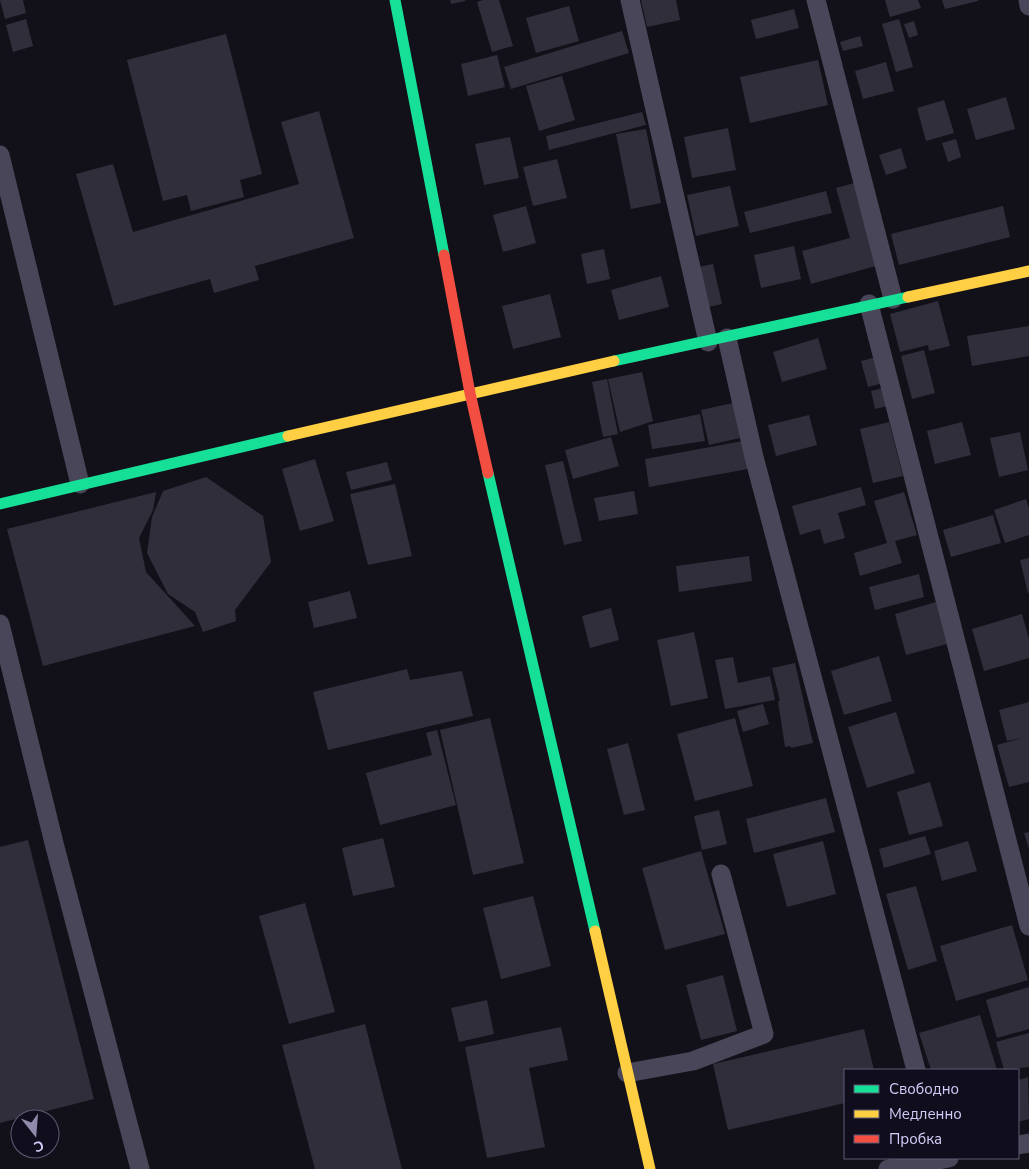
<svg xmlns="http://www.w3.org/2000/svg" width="1029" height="1169" viewBox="0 0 1029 1169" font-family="'Nunito Sans',sans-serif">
<rect width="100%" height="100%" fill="#121018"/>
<g fill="#302e3b">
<polygon points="0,0 23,0 26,13 5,19"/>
<polygon points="450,0 465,0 465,1 451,4"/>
<polygon points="483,0 499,0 513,46 492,52 477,2"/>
<polygon points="641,0 676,0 680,20 647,27"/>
<polygon points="885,0 918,0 921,8 890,17"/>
<polygon points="942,0 978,0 978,1 945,9"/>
<polygon points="569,6 579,41 536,53 526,18"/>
<polygon points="794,9 799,28 756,39 751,20"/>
<polygon points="26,19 33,46 13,52 6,25"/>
<polygon points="899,19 913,67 896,72 882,24"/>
<polygon points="914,21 918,35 909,38 904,24"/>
<polygon points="622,31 629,53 511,89 504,67"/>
<polygon points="226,34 262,174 240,180 244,197 191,211 187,195 163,201 127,60"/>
<polygon points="860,36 863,46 843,51 840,42"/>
<polygon points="497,55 505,87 468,96 461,64"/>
<polygon points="818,60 828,105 750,123 740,77"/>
<polygon points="886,62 894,91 863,99 855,71"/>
<polygon points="562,76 575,120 539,131 526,86"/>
<polygon points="1006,97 1015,129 976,140 967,109"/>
<polygon points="944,100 954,133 926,141 917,108"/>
<polygon points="319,111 354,238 255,266 259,280 214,293 210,279 114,306 76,174 113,164 133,232 299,184 281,122"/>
<polygon points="642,112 646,125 549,150 546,136"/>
<polygon points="728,128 736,170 692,178 684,137"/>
<polygon points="646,129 661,203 631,209 616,134"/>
<polygon points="510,137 519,178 484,185 475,144"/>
<polygon points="956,139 961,157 948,162 942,143"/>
<polygon points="901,148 907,168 886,175 879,155"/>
<polygon points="557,159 567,198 533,206 523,167"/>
<polygon points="854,183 876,266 811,284 802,251 850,238 836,188"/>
<polygon points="730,186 739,226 696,236 687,195"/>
<polygon points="826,191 832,213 750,233 744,212"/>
<polygon points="526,206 536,243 503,252 493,215"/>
<polygon points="1003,206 1010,237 899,265 891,234"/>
<polygon points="794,246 801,279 761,288 754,255"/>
<polygon points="604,249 610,279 587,284 581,254"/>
<polygon points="713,264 722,304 704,308 694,268"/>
<polygon points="661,276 669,307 619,320 611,290"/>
<polygon points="550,294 561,337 513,349 502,306"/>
<polygon points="938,301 950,346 929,351 928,345 900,352 890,314"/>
<polygon points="1029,326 1029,356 972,366 967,336"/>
<polygon points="818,338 827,369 782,382 773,352"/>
<polygon points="924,350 935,393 912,399 901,356"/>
<polygon points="880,356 887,382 868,387 861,361"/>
<polygon points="642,372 653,421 620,432 608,379"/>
<polygon points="607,379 618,434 603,437 592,382"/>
<polygon points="887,387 892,405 875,409 871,391"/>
<polygon points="733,403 740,438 709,445 701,410"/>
<polygon points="700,414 705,441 652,449 648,425"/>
<polygon points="809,415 817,445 776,456 768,425"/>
<polygon points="889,422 903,476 873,483 860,429"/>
<polygon points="962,422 971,455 935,464 927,431"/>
<polygon points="1020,432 1028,470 999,477 990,438"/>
<polygon points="611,437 619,466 573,479 565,450"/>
<polygon points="743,441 748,469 649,487 645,459"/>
<polygon points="315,459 334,521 300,531 282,469"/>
<polygon points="563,461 582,541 564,545 545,465"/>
<polygon points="387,462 392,480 351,490 346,472"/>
<polygon points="206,477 263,516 271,562 235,610 236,621 203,632 195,612 168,594 147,553 152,517 163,491"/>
<polygon points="395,484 412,556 368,565 350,494"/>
<polygon points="861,487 866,505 838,513 845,538 824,544 820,529 800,535 792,506"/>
<polygon points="634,491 638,514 599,521 594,498"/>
<polygon points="156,492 153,510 139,538 146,572 195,626 43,666 7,529"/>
<polygon points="904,492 917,535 895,541 902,563 860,576 854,553 887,543 874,501"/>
<polygon points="1026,499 1029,509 1029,535 1005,543 994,510"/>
<polygon points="993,515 1001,543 951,557 943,530"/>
<polygon points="749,556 752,581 679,592 676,566"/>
<polygon points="1029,558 1029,593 1028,593 1020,560"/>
<polygon points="919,574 924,597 875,610 869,587"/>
<polygon points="350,591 357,618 314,628 308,602"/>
<polygon points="936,602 947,644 906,655 895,614"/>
<polygon points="611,608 619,640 590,648 582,616"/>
<polygon points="1022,614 1029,639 1029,658 984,671 972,629"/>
<polygon points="694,632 708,698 671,706 657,640"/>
<polygon points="879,656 892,701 844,715 831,671"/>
<polygon points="733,657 738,683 770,676 775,700 725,709 715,660"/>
<polygon points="795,663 813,743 791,748 790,746 785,747 778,701 780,701 772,668"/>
<polygon points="407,669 410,680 462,671 473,716 328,750 313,692"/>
<polygon points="1029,702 1029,782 1009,787 997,745 1021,738 1007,741 999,710"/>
<polygon points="763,704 769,724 743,732 737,711"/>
<polygon points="896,712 915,773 867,788 848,727"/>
<polygon points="490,718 524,863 473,875 440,730"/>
<polygon points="735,718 753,786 695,801 677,734"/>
<polygon points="437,730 456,805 380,825 366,773 432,755 426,733"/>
<polygon points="628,743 645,810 624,815 607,749"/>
<polygon points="930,782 943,826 909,835 897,792"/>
<polygon points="826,798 835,832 754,853 746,819"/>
<polygon points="719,810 727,844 702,850 694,816"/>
<polygon points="1029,832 1029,849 1024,833"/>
<polygon points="925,836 931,854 884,868 879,849"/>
<polygon points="383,838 395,887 353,896 342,848"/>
<polygon points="28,840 94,1099 0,1123 0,847"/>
<polygon points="823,841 836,894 787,907 773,854"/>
<polygon points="968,841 977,871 942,881 934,851"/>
<polygon points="701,851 725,934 665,950 642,868"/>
<polygon points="916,886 937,961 908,970 886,894"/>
<polygon points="533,896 551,966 501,979 483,908"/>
<polygon points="305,903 335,1012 289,1024 259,916"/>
<polygon points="1012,925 1028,980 956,1001 940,946"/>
<polygon points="723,975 737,1031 701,1040 686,985"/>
<polygon points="1029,987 1029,1029 997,1038 986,1000"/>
<polygon points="487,1000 494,1034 459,1042 451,1008"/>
<polygon points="980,1015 997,1070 931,1070 919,1033"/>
<polygon points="365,1024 402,1169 315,1169 282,1045"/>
<polygon points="561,1027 568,1060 529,1068 545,1147 487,1158 465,1047"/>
<polygon points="864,1029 874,1070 845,1070 845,1103 728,1130 713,1064"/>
<polygon points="1029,1033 1029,1067 1004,1070 996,1042"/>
<polygon points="1028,1077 1029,1119 1018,1122 1018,1080"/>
</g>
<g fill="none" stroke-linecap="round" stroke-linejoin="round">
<g stroke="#484658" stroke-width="19">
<polyline points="630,0 708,342"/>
<polyline points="816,0 893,299"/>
<polyline points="1028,0 1029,6"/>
<polyline points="0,155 80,484"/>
<polyline points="869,304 1029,926"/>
<polyline points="727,338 754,457 916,1070"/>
<polyline points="0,624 55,847 140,1169"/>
<polyline points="627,1073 693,1061 764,1034 721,874"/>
<polyline points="1018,1145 1029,1143"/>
<polyline points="888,1169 949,1158"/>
</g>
<g stroke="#16e098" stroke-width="11">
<polyline points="395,0 444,255"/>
<polyline points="614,361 908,297"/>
<polyline points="488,473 595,931"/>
<polyline points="0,504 288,436"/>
</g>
<g stroke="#ffcf43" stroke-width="11">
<polyline points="908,297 1029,271"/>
<polyline points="288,436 614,361"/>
<polyline points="595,931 650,1169"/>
</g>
<polyline stroke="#f24e42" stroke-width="11" points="444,255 470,393 488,473"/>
</g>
<rect x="844" y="1069" width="175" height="90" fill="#100d1c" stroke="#5e5a75"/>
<rect x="854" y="1085" width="25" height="8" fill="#16e098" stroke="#5e5a75"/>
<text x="889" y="1094" font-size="15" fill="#d4cdfa">Свободно</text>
<rect x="854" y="1110" width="25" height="8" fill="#ffcf43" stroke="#5e5a75"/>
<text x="889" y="1119" font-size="15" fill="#d4cdfa">Медленно</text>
<rect x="854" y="1135" width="25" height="8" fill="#f24e42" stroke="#5e5a75"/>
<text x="889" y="1144" font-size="15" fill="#d4cdfa">Пробка</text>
<g transform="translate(35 1134) rotate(163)"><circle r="24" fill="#100d1c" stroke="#5e5a75"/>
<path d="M0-4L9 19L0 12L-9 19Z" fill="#908bab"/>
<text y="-8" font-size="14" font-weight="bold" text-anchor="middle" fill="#d4cdfa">С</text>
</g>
</svg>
